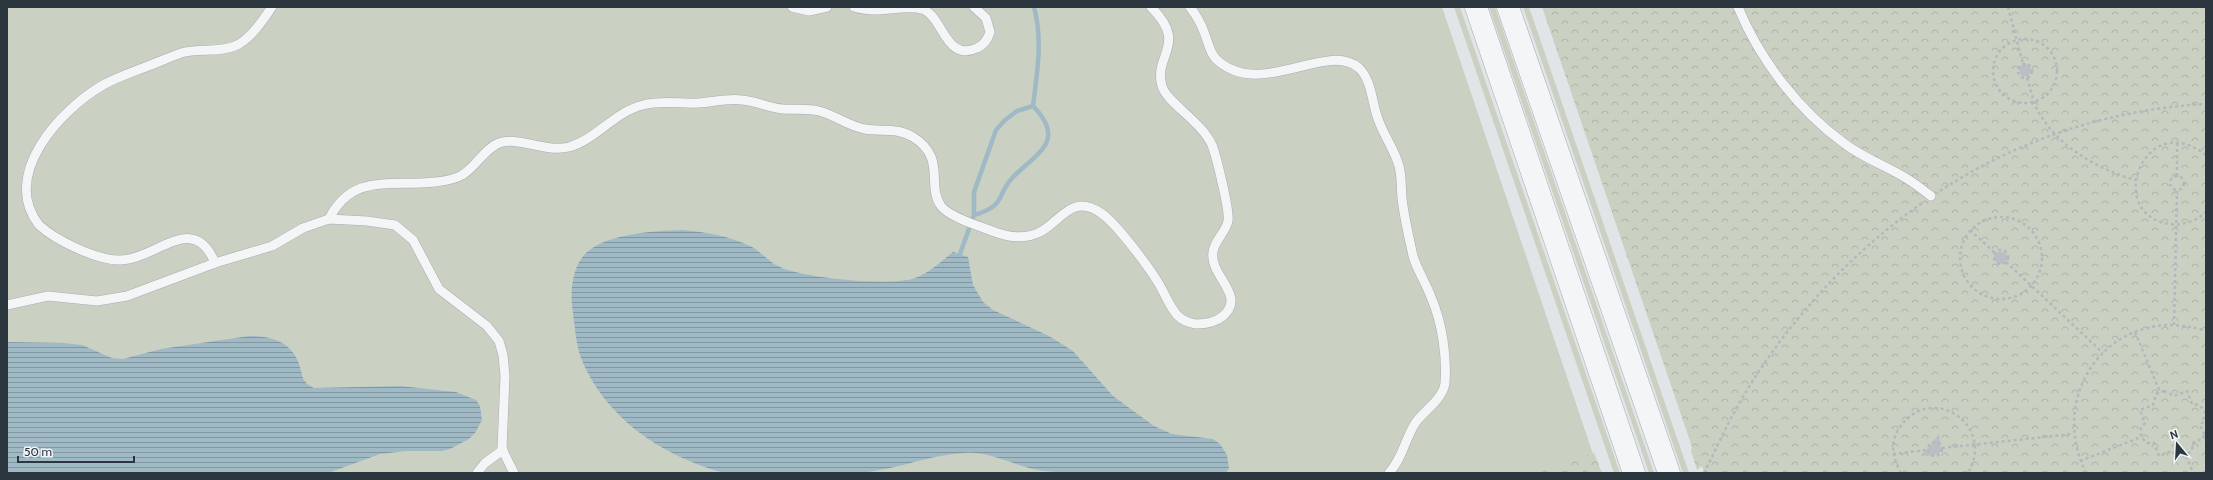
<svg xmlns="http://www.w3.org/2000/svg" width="2213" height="480" viewBox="0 0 2213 480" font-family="Cabin,sans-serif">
<defs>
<pattern id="forest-crowns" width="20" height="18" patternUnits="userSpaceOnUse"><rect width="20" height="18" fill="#cad1c3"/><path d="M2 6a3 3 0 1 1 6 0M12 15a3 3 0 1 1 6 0" fill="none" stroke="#aeb4a9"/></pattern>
<pattern id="water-rules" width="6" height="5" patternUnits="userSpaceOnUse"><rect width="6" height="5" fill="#9fb9c5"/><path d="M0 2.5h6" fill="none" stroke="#8297a1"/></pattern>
</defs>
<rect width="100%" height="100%" fill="#e1e5e8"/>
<g fill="#cad1c3">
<polygon points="7,7 1442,7 1593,454 1537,473 7,473"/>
<polygon points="1454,7 1460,7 1620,473 1614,473"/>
<polygon points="1489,7 1495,7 1654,473 1649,473"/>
<polygon points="1523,7 1529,7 1689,473 1683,473"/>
</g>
<g fill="url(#forest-crowns)">
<polygon points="1542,7 2206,7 2206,473 1704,473 1702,466 1697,470 1691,451 1692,447"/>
<polygon points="1594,453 1602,473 1534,473"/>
</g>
<g fill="url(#water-rules)">
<path d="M 682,230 C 705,232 729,236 750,246 C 761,251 768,262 780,267 C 803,278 891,287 915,278 C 929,273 942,261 953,252 L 968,257 L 973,285 L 983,302 L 993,310 L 1049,336 L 1073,351 L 1113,396 L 1154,426 L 1172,434 L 1213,439 L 1220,444 L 1227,455 L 1229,468 L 1226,473 C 1167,473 1103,477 1044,471 C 1017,468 992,451 965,453 C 936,454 908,465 880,470 C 845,477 806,473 771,473 C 755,473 736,476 721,472 C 662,456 604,417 581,358 C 576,344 575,328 573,313 C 570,294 571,268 586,253 C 608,233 654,231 682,230 Z"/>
<path d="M 249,336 C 272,336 293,342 300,367 C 303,378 303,383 314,388 L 400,386 L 456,392 L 476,400 L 480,406 L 482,420 L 475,433 L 469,439 L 450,449 L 442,451 L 406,451 L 380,454 L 328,473 L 7,473 L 7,342 L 64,343 L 82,345 L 112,358 L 123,359 L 161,349 Z"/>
</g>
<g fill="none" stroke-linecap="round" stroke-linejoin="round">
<g stroke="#9fb9c5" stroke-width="4.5">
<path d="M 974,215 C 1008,205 995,195 1014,176 C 1039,152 1066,140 1033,106"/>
<path d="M 960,254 L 974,215 L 974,192 L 996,130 L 1005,120 L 1017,111 L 1033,106 C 1037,73 1043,40 1034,7"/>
</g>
</g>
<g fill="#b9c0c5">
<circle cx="2025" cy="70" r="6"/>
<polygon points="1998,252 2003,252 2007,255 2007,260 2004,263 1999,264 1993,258"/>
<polygon points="1939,434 1941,451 1938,454 1922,456"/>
</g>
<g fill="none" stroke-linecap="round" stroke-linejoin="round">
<g stroke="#a7adb2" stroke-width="10">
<g id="service">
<polyline points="792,7 809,11 827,7"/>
<path d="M 854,7 C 879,15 901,4 922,9 C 943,15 945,63 977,48 C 984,45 988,39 990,32 L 986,18 L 974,7"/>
<path d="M 1190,7 C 1196,15 1201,23 1204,32 C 1208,41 1209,52 1216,59 C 1260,101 1326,40 1359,68 C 1371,79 1372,101 1377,116 C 1382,133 1394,148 1399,166 C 1402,177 1401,188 1402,198 C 1404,217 1409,237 1413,256 C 1417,270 1426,283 1431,297 C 1442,322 1447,356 1445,383 C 1443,399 1425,410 1416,422 C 1405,438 1403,458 1389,473"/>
<path d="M 1738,7 C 1760,60 1798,110 1845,144 C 1865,159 1889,167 1909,180 C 1917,185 1924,191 1931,196"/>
<path d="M 329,219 C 353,172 391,187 435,182 C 444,181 454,180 462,175 C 476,167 484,149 499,143 C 518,136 546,153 569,147 C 597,139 614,112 643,105 C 661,100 681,104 699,103 C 714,102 727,98 742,100 C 756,101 769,108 783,109 C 795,110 807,108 819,111 C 835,115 848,126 865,129 C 882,132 897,127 913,137 C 947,158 926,185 941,206 C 949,217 979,226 992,231 C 1008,237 1024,240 1040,232 C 1061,221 1072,193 1101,213 C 1116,223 1149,267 1159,284 C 1165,294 1169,306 1177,315 C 1182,320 1189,323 1196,324 C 1205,324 1216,322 1223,316 C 1247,295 1209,276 1213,252 C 1214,241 1226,232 1228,221 C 1230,211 1216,155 1212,145 C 1201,121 1167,103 1162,86 C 1153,54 1189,45 1151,7"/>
<path d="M 215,263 C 194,211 158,258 121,260 C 98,261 55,240 39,225 C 0,175 60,110 103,85 C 117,77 133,72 148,66 C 159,62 170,57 181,53 C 199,48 218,53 235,46 C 251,39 262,21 272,7"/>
<polyline points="7,305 48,296 97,301 127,296 215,263 272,246 303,228 329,219 367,221 395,225 413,240 439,289 487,326 499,341 503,355 505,376 502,449 514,473"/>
<polyline points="477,473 485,463 503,450"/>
</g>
</g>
<g stroke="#a7adb2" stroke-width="23">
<g id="tertiary">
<polyline points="1476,7 1634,473"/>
<polyline points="1508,7 1669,473"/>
</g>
</g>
<g stroke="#b3b8bc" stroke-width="2.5" stroke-dasharray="3 3" stroke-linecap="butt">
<polyline points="2008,7 2023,64"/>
<circle cx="2025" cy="71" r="32"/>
<circle cx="2025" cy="71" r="7"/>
<path d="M 2027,78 C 2030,87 2032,96 2035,105 C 2052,143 2097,170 2136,180"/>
<path d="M 2206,155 C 2144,107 2104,214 2169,224 C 2183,226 2196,221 2206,212"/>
<circle cx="2177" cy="183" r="7"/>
<polyline points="2177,176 2177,143"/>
<path d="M 1940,191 C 2019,139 2112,109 2206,104"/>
<circle cx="2001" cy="258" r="41"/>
<polyline points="1970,230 1995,253"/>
<circle cx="2001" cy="257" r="7"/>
<polyline points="2006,262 2103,353"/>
<polyline points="2174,325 2177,191"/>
<polyline points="2135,332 2160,392"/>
<polygon points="2164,391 2174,396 2187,391 2192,404 2199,405 2205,411 2205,420 2200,425 2206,437 2193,443 2192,450 2186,456 2177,456 2172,451 2159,456 2154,443 2147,443 2141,437 2141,428 2145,423 2140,410 2153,405 2156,394"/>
<circle cx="1935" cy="449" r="7"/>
<polyline points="1942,448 2073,434"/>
<polyline points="1893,454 1927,450"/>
<polyline points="2186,456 2193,473"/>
<polyline points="2080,461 2141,437"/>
<path d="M 1704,473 C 1717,447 1729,420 1744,395 C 1789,320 1851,253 1922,203"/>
<path d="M 1901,473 C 1893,459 1890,444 1898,430 C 1927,381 1997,422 1968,473"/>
<path d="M 2086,473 C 2045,390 2116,301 2206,331"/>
</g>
<use href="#service" stroke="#f3f5f7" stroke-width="9"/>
<use href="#tertiary" stroke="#f3f5f7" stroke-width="22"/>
</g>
<rect width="2213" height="480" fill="none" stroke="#2b363e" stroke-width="16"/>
<g transform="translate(2177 444) rotate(342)" stroke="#f0f4f6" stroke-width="3" paint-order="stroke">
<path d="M0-3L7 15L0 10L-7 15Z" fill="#2b363e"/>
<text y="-6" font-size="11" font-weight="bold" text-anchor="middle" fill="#2b363e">N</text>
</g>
<path d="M18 456v6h116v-6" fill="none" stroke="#2b363e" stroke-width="2"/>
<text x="24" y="456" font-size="12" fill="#2b363e" stroke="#f0f4f6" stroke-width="3" paint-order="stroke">50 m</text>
</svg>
